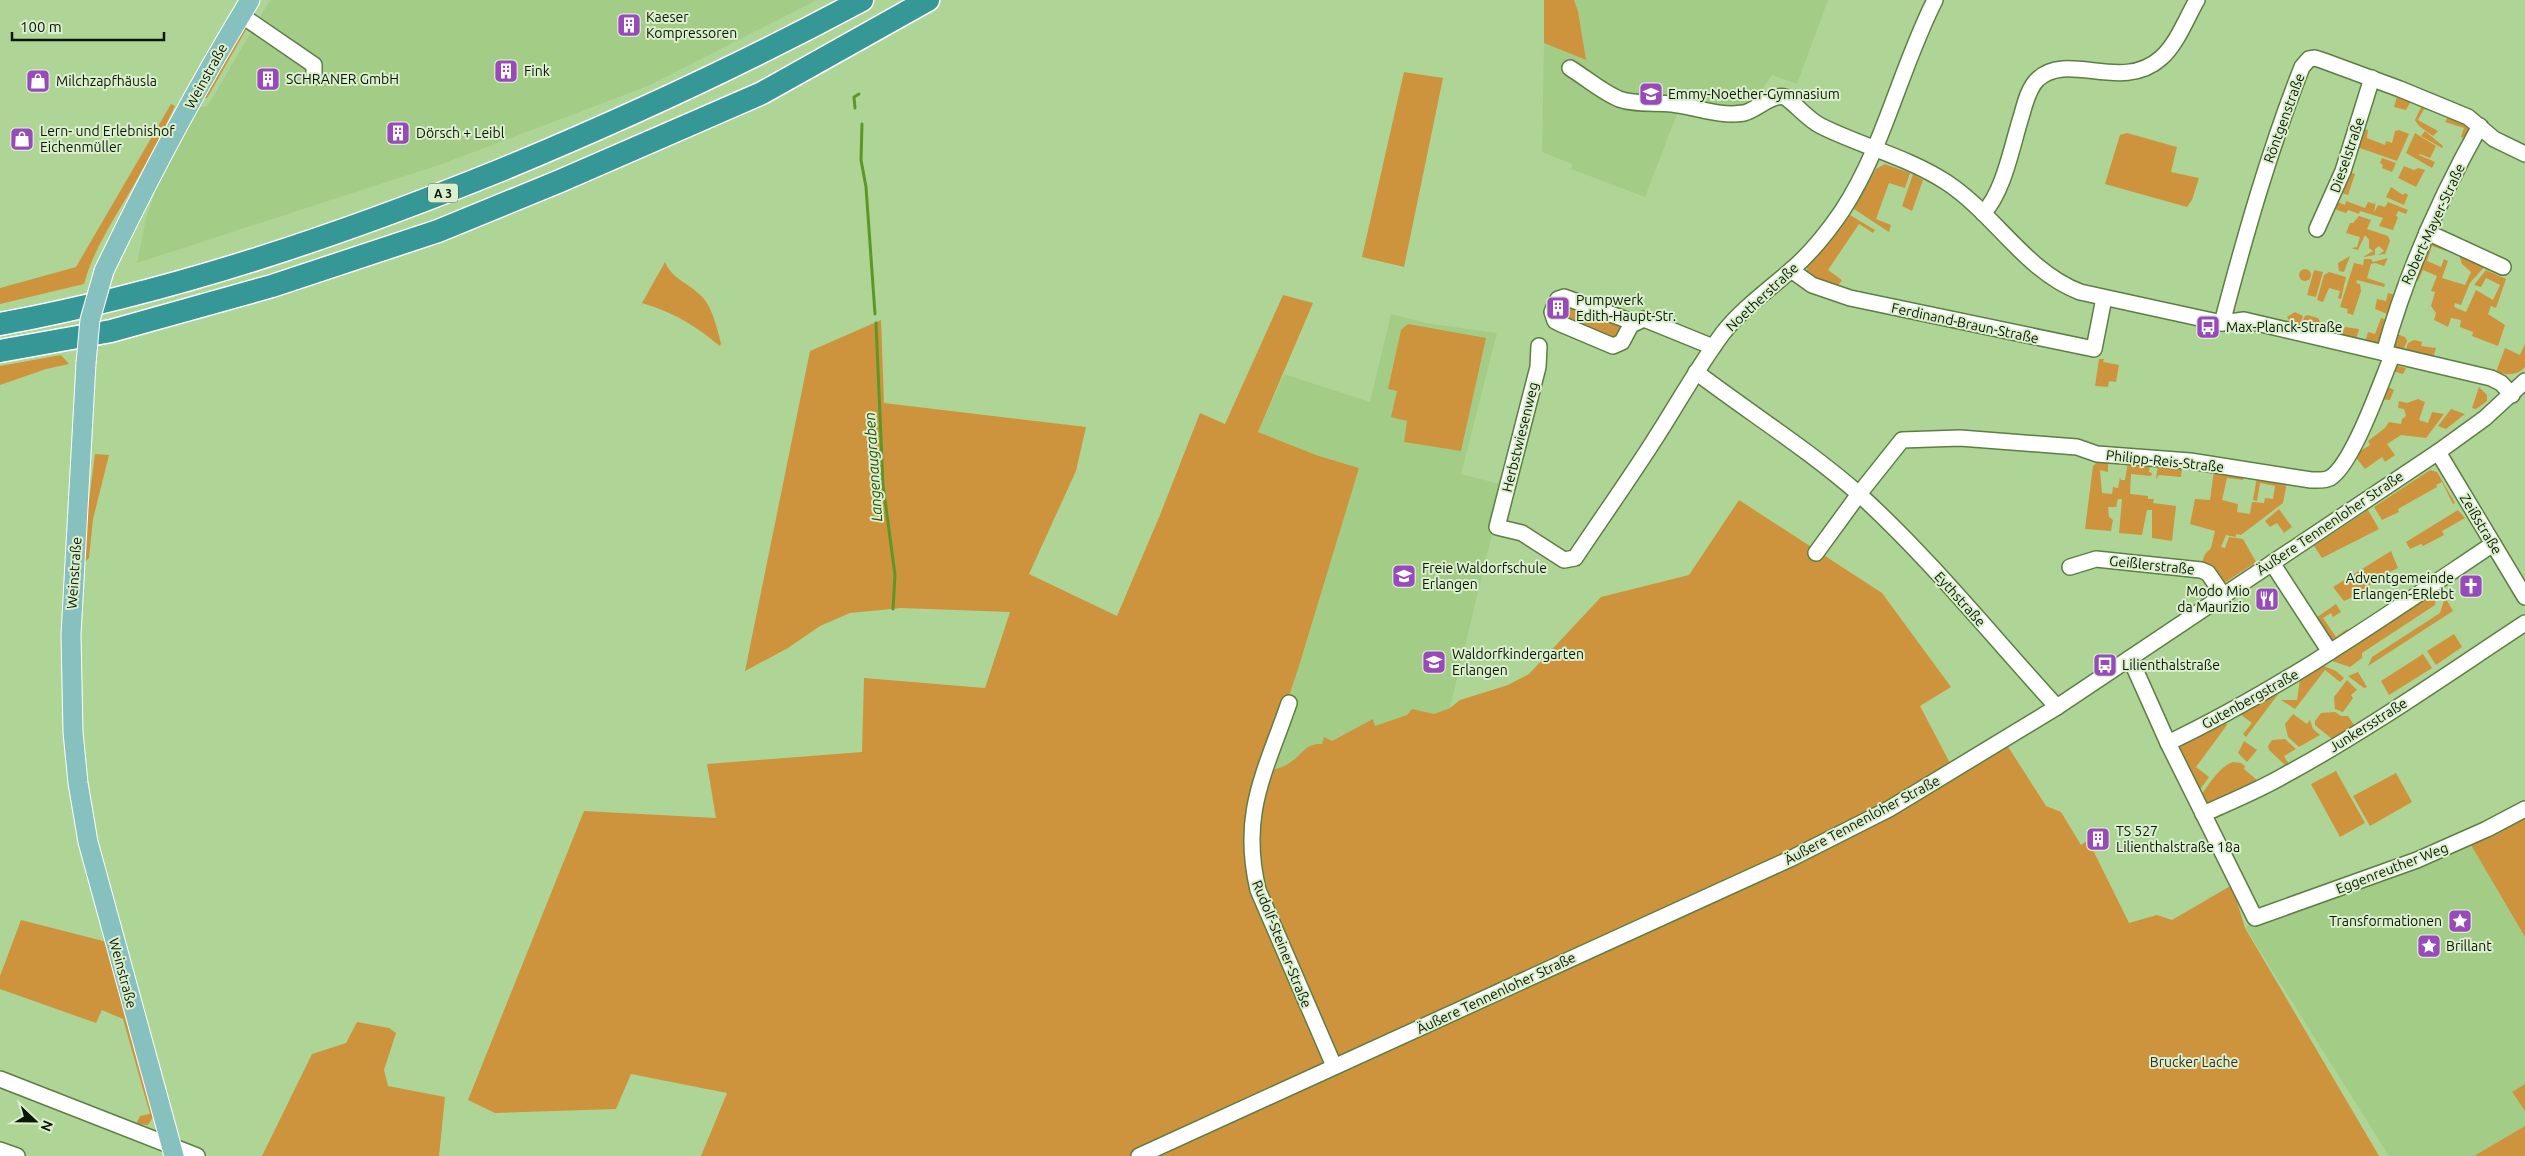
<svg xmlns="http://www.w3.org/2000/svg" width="2525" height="1156" viewBox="0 0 2525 1156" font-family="Ubuntu,sans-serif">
<rect width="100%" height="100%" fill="#aed596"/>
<g fill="#a3cd87">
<polygon points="270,0 817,0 648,86 445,163 137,263 146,218 159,181 195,107 207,107"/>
<polygon points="1574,0 1828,0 1797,84 1772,75 1751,106 1724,109 1681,104 1645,197 1571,169 1572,164 1542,152 1544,43 1585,60 1578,11"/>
<polygon points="1391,314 1426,323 1497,333 1461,474 1504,485 1450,708 1267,776 1264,772 1359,468 1316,455 1258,432 1284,374 1370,402"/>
<polygon points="2471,845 2525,937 2525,1084 2512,1092 2525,1111 2525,1126 2474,1156 2389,1156 2245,927"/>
</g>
<g fill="#ce943d">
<polygon points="1544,0 1574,0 1578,11 1586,60 1544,43"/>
<polygon points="244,28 247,28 207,98 200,99"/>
<polygon points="1404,72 1443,78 1404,267 1362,257"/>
<polygon points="2398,93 2412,99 2406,110 2394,107"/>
<polygon points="2423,103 2431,106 2429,110 2424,109 2418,120 2438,131 2433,136 2419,126 2415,120"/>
<path d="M 171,104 L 175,106 C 163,131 150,157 136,181 C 117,215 94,247 84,284 L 0,304 L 0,288 L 76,267 Z"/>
<polygon points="2450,113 2472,126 2467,139 2461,137 2464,128 2445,122"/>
<polygon points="2361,128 2368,130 2367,138 2385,145 2386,141 2392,143 2395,131 2399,130 2409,134 2397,161 2357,147"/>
<polygon points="2425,131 2443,146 2442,148 2421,136"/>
<polygon points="2127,133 2177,147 2171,172 2199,178 2192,200 2187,207 2105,184 2120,135"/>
<polygon points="2415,133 2436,146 2430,158 2420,154 2419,155 2435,162 2432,168 2406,153"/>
<polygon points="2382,158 2396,163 2392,172 2382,168 2383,165 2380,163"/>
<polygon points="1885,164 1910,173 1905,188 1889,183 1876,219 1891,225 1889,232 1854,209 1876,169"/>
<polygon points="2404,166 2414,170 2418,168 2425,170 2416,187 2398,178"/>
<polygon points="2347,171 2355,174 2348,195 2338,192"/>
<polygon points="1913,174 1923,180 1912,211 1902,206"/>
<polygon points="2391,187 2403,195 2405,193 2408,195 2404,205 2386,197"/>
<polygon points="2335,201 2345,205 2346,201 2365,208 2368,202 2375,204 2376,201 2374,213 2378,205 2385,207 2388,202 2408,210 2406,214 2398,211 2396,216 2398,217 2393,230 2379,226 2383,218 2360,211 2359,214 2348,210 2346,213 2334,209"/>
<polygon points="1850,215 1875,230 1873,233 1859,224 1828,270 1842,280 1837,287 1812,277 1807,271 1807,267 1834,237"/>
<polygon points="2359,216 2371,220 2367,229 2388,236 2390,241 2385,254 2378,255 2384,251 2379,246 2375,249 2375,255 2363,257 2373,251 2369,248 2369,240 2365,235 2358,250 2351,248 2357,247 2360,237 2346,233 2350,223 2353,223"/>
<polygon points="2430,239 2447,248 2446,251 2432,246 2427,261 2441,267 2444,259 2448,261 2442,278 2465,285 2471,272 2462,264 2459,255 2486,265 2470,283 2461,305 2455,303 2454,307 2466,312 2476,290 2493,300 2500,285 2486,278 2481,287 2474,285 2486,270 2506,279 2496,308 2491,306 2488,314 2505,325 2498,346 2472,336 2473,332 2460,327 2461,320 2451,318 2448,327 2434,320 2436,313 2431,306 2435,292 2431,291 2437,276 2423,270 2418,281 2412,279"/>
<polygon points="2350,256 2344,272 2339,271 2338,263"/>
<polygon points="2388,258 2384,266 2375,263 2371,264 2367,278 2385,284 2384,287 2357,280 2356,283 2360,284 2361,291 2353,315 2347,313 2348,309 2340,307 2354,263 2363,265 2364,259 2371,259 2373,262"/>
<path d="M 665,262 C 673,281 692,284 704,299 C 713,310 717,329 721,343 L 720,346 C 694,325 675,313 642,303 Z"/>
<circle cx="2305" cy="275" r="6"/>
<polygon points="2314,270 2323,272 2316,297 2307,295"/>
<polygon points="2329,272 2346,277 2341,299 2338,298 2340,291 2329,288 2323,302 2317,300 2324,275"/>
<polygon points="2388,293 2395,295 2387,314 2375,309 2377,299 2386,301"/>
<path d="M 1283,295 L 1313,303 L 1258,432 L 1316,455 L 1359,468 L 1299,666 L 1264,771 C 1274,770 1283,768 1291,762 C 1303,754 1305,743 1322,744 L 1324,737 L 1332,741 L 1373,719 L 1375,726 L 1407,715 L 1412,709 L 1434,714 L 1450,708 L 1460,700 L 1508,685 L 1529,674 L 1601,597 L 1689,575 L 1739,500 L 1882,593 L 1951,687 L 1920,706 L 1951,765 L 2007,745 L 2046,806 L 2061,812 L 2081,845 L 2088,840 L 2129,923 L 2157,915 L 2172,920 L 2232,885 L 2245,928 L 2379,1156 L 701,1156 L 727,1093 L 631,1074 L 616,1109 L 495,1113 L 468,1100 L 584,811 L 716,818 L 707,764 L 862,752 L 864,678 L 985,688 L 1010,612 L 901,608 L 850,613 L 820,626 L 788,648 L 745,671 L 810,351 L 881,320 L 884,403 L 1086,427 L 1076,471 L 1029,574 L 1117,616 L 1160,515 L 1200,413 L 1225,424 Z"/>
<polygon points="1561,302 1624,323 1618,341 1562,322 1557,306"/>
<polygon points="2295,312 2303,316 2300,325 2290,322 2287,317"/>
<polygon points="2307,315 2318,318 2322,325 2321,330 2302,325 2304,317"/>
<polygon points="2381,318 2387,320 2381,342 2377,344 2365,342 2368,332 2375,334"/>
<polygon points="1408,324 1486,338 1461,451 1404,442 1407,421 1391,417 1397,391 1388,389 1401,330"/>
<polygon points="2345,327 2359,329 2356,340 2341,336"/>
<polygon points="2397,334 2405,337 2407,341 2403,351 2394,349 2391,346"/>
<polygon points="2414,340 2422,342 2421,346 2436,348 2433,358 2405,352 2408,343"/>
<path d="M 2525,344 L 2525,367 C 2517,376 2507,375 2496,372 L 2505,348 L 2520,355 Z"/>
<polygon points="61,355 69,364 46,369 0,385 0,366"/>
<polygon points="2099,359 2104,359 2103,362 2119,365 2116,382 2109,381 2108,387 2095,386"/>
<polygon points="2393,365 2406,368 2403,374 2393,371 2388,387 2394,390 2390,400 2380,399"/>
<polygon points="2479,387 2487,395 2487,401 2476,409 2472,408"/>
<polygon points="2418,399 2425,402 2419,420 2428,423 2432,412 2444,414 2426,438 2401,435 2387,444 2395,455 2385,462 2382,457 2365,469 2354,455 2370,445 2368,441 2385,428 2389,422 2401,424 2402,419 2406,416 2404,409 2398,408 2399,401 2407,403"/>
<polygon points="2451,409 2465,414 2446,429 2438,426"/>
<polygon points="95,454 109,455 93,519 89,558 84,563 81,562"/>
<polygon points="2098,461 2108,461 2108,472 2100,470 2102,493 2112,494 2113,487 2118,488 2120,477 2121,480 2125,480 2128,462 2150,464 2149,472 2152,473 2151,476 2131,474 2130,494 2148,496 2148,499 2154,499 2153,503 2176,506 2172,541 2152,538 2152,510 2147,510 2142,535 2119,533 2122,499 2118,499 2116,507 2108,507 2109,517 2113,520 2111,531 2085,529 2093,466"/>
<polygon points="2158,466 2182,467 2181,477 2159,475 2156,479"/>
<polygon points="2214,470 2244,475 2243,480 2227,478 2222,500 2238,504 2237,512 2250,514 2252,502 2264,503 2265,498 2273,499 2275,486 2260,483 2257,501 2253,500 2257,477 2287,482 2283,503 2241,535 2236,534 2236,537 2226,535 2221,547 2225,548 2229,537 2243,539 2256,562 2223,584 2201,565 2205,554 2211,548 2215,531 2190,524 2195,499 2210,500"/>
<polygon points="2430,470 2437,472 2455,503 2453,504 2442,482 2436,485 2437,487 2398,509 2399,512 2382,520 2374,507"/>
<polygon points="2279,509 2292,527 2284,533 2277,523 2270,527 2265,521"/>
<polygon points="2368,510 2379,529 2322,558 2314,546"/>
<polygon points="2458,510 2465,518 2442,531 2444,535 2423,546 2421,544 2410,549 2406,542"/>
<polygon points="2391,551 2398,568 2382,576 2383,579 2367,586 2368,590 2344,601 2333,587"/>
<polygon points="2433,591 2436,596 2435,605 2362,653 2362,658 2350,667 2332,661"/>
<polygon points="2445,597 2453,611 2368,666 2372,657 2440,613"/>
<polygon points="2336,604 2341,612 2333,617 2331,613 2323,618 2336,637 2347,629 2351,634 2334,645 2313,620"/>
<polygon points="2454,634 2462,647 2436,665 2427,651"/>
<polygon points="2423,654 2432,668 2389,695 2381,681"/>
<polygon points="2324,666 2336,671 2344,678 2340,682 2325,670 2295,709 2281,700 2297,700 2300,679"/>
<polygon points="2358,672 2367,687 2364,688 2348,676"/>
<polygon points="2347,680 2357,690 2351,695 2353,698 2343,712 2335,709 2334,697"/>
<polygon points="2279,693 2246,737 2243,734 2252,723 2240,714"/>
<polygon points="2335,712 2341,716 2348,716 2354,725 2332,739 2315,725 2315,721 2321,713"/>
<polygon points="2293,714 2307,724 2310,720 2313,729 2320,735 2299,747 2288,737 2285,724"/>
<polygon points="2225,721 2227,725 2196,767 2209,777 2199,791 2178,746"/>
<polygon points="2285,739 2296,749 2284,756 2289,764 2286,766 2269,750 2268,746 2272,740"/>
<polygon points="2244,741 2257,750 2247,762 2238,753"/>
<path d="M 2233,762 L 2241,763 L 2245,766 L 2244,769 L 2258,781 L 2209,804 L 2205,803 L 2201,795 C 2210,783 2219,767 2233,762 Z"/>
<polygon points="2336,771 2365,823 2340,837 2311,784"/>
<polygon points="2396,773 2412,802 2370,826 2353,796"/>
<polygon points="2525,818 2525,937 2471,845"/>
<polygon points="21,920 107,942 155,1114 148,1125 136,1124 140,1116 150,1114 123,1019 102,1010 96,1023 0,989 0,976"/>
<polygon points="357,1022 389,1028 396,1033 384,1070 388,1086 445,1097 439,1156 262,1156 312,1054 346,1043"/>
<polygon points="2525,1084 2525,1111 2512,1092"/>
<polygon points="2525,1126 2525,1156 2474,1156"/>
</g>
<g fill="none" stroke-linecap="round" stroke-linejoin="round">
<g stroke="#5c9728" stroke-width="3">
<polyline points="855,108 854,97 859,94"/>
<polyline points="862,124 861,160 866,187 875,314"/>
<polyline points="876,323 883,485 895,575 893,609"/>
</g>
<g stroke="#5c7e43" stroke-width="18">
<g id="minor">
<polyline points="241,15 314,65 314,77"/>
<path d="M 1570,68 C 1586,78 1602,92 1619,99 C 1635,105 1655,102 1672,104 C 1696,107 1719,117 1744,113 C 1757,110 1772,93 1785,97 C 1798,106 1807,119 1821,126 C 1861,146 1907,157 1946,182 C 1995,214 2024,270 2080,292 L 2222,323 L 2244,320 L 2491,378 L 2501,383 L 2512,395"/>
<path d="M 1983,213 C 2004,193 2013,141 2022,114 C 2025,103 2029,87 2038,79 C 2068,51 2122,93 2161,58 C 2177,44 2186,19 2197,0"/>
<polyline points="2317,229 2343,171 2372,78"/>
<polyline points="2427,232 2503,267"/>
<polyline points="1791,270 1812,285 1850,298 2094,349 2104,298"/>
<path d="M 2222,323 C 2245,236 2269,151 2302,67 L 2309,59 L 2315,58 L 2324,61 L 2400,89 L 2468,117 L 2494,139 L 2525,154"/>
<polyline points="1631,325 1622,342 1613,346 1561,324 1555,321 1552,312 1558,299 1564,297 1627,320 1631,325 1644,319 1713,347"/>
<path d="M 1539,346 L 1538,367 L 1497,527 L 1522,533 L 1564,560 L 1575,558 C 1601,519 1628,481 1653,442 C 1677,405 1697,368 1723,333 C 1742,309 1767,291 1790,271 C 1809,255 1827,233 1842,211 C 1884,147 1900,69 1935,0"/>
<path d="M 2384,353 C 2406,274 2439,199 2480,126"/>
<path d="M 1696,372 C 1750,413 1809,450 1860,495 C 1931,560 1992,636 2057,707"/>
<polyline points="2438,452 2525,597"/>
<path d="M 1816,553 L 1859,494 L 1902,440 L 1960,438 L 2077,447 L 2097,454 L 2190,461 L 2311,480 C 2317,480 2324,481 2330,478 C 2353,464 2381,382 2392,356"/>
<polyline points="2272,563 2330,652"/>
<polyline points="2070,567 2096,559 2201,570 2208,573 2223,595"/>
<polyline points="2130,658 2168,743 2255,918 2417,860 2487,829 2525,809"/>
<path d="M 1289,703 C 1265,773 1240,813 1258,890 L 1334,1066"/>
<path d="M 2168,743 C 2283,688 2387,615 2493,544"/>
<path d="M 2203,814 C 2230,802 2259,790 2285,775 C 2368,730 2446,675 2525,623"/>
<polyline points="0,1079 197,1156"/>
<polyline points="0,1150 17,1156"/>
<polyline points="1139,1156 1790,859 1889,809 2057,707 2438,452 2485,418 2525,381"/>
</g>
</g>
<g stroke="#fff" stroke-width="21">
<g id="major">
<path d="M 104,271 C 148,179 197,87 250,0"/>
<polyline points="86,363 71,635 73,732 78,783 88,842 174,1156"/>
</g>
</g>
<g stroke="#fff" stroke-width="25">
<g id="highway">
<path d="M 0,324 C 173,292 338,236 501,170 C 624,119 745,63 862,0"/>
<polyline points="0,351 111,331 272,286 438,231 560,181 762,93 928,0"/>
</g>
</g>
<use href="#minor" stroke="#fff" stroke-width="15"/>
<use href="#major" stroke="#86c1c0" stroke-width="19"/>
<use href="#highway" stroke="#369896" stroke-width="22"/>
<g stroke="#fff" stroke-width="21" stroke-linecap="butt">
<polyline id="major-bridge" points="86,363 90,320 104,271"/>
</g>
<use href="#major-bridge" stroke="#86c1c0" stroke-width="19"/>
</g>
<defs>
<g id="building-square" transform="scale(1.25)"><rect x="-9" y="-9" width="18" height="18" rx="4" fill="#984abb" stroke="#dbefcf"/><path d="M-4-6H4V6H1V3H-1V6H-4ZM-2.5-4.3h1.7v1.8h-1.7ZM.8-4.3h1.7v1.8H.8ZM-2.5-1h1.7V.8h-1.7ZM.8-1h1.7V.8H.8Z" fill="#fff"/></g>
<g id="shop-square" transform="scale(1.25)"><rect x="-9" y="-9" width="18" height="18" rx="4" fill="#984abb" stroke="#dbefcf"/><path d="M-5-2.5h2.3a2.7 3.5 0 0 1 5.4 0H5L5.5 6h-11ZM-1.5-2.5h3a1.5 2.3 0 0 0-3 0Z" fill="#fff"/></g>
<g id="school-square" transform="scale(1.25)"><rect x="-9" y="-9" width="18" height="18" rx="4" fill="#984abb" stroke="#dbefcf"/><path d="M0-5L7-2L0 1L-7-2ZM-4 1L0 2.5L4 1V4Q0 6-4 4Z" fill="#fff"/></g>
<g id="bus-square" transform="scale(1.25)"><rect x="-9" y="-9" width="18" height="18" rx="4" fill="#984abb" stroke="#dbefcf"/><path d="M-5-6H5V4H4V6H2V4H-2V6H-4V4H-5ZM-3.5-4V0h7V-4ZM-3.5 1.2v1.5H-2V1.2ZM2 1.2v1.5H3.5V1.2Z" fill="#fff"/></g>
<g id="church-square" transform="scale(1.25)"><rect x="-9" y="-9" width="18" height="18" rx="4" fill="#984abb" stroke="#dbefcf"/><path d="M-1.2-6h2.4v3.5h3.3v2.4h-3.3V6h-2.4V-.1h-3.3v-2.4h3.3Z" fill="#fff"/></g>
<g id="restaurant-square" transform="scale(1.25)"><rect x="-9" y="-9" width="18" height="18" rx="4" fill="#984abb" stroke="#dbefcf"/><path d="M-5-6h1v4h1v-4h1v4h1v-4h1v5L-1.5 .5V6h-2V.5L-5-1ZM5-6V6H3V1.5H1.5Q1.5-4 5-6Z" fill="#fff"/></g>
<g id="sight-square" transform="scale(1.25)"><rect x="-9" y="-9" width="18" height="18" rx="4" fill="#984abb" stroke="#dbefcf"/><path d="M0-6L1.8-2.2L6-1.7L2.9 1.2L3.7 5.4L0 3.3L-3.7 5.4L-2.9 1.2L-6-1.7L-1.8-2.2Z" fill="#fff"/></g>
</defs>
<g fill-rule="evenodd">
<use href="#building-square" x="629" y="25"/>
<use href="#building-square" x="506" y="71"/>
<use href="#building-square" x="268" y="79"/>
<use href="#shop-square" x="38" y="81"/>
<use href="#school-square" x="1651" y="94"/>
<use href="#building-square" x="398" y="133"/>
<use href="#shop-square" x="22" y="139"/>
<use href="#building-square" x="1558" y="308"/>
<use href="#bus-square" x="2208" y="327"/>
<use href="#school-square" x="1404" y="576"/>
<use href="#church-square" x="2471" y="586"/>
<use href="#restaurant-square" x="2267" y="599"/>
<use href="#school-square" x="1434" y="662"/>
<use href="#bus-square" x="2105" y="665"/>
<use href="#building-square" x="2098" y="839"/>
<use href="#sight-square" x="2460" y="921"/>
<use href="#sight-square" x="2429" y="946"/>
</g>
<g text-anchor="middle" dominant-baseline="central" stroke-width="4" stroke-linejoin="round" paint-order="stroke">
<rect fill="#dbefcf" stroke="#495840" stroke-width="1" x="428" y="183.5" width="30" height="19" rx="4"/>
<g font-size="12" font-weight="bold" fill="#0a1702">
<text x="443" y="193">A 3</text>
</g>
<g font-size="14" fill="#0a1702" stroke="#dbefcf" text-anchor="start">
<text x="646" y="17">Kaeser<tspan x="646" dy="16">Kompressoren</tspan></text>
<text x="524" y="71">Fink</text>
<text x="286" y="79">SCHRANER GmbH</text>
<text x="56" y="81">Milchzapfhäusla</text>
<text x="1668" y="94">Emmy-Noether-Gymnasium</text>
<text x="40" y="131">Lern- und Erlebnishof<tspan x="40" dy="16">Eichenmüller</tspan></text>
<text x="416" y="133">Dörsch + Leibl</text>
<text x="1576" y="300">Pumpwerk<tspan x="1576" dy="16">Edith-Haupt-Str.</tspan></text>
<text x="2226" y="327">Max-Planck-Straße</text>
<text x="1422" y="568">Freie Waldorfschule<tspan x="1422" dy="16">Erlangen</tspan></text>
<text x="2454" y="578" text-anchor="end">Adventgemeinde<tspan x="2454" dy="16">Erlangen-ERlebt</tspan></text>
<text x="2250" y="591" text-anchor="end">Modo Mio<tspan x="2250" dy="16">da Maurizio</tspan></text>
<text x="1452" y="654">Waldorfkindergarten<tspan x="1452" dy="16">Erlangen</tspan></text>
<text x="2122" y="665">Lilienthalstraße</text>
<text x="2116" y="831">TS 527<tspan x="2116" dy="16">Lilienthalstraße 18a</tspan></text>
<text x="2442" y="921" text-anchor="end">Transformationen</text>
<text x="2446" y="946">Brillant</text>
</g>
<g font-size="14" fill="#0a1702" stroke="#dbefcf">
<text transform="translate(206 76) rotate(-61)">Weinstraße</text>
<text transform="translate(2284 118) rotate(-70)">Röntgenstraße</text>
<text transform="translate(2347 155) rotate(-71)">Dieselstraße</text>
<text transform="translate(2433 224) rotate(-65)">Robert-Mayer-Straße</text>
<text transform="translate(1762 297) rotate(-43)">Noetherstraße</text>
<text transform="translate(1965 323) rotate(12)">Ferdinand-Braun-Straße</text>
<text transform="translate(1520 437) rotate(-76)">Herbstwiesenweg</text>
<text transform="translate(2165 461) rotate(6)">Philipp-Reis-Straße</text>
<text transform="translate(2330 523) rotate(-34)">Äußere Tennenloher Straße</text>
<text transform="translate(2481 524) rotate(59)">Zeißstraße</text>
<text transform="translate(2152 565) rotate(6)">Geißlerstraße</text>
<text transform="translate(74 573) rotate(-86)">Weinstraße</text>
<text transform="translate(1960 599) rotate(48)">Eythstraße</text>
<text transform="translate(2250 699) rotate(-29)">Gutenbergstraße</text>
<text transform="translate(2368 725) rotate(-32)">Junkersstraße</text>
<text transform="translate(1862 820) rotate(-28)">Äußere Tennenloher Straße</text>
<text transform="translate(2392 868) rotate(-21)">Eggenreuther Weg</text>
<text transform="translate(1282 944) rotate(68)">Rudolf-Steiner-Straße</text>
<text transform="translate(123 973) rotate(75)">Weinstraße</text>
<text transform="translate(1496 993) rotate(-25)">Äußere Tennenloher Straße</text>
</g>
<g font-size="14" fill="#382a17" stroke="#dbefcf">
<text x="2194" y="1062">Brucker Lache</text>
</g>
<g font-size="15" font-style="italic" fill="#284e00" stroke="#dbefcf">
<text transform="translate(873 467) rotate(-94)">Langenaugraben</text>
</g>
</g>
<g transform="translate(35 1121) rotate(112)" stroke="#dbefcf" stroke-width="4" paint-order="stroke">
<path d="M0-4L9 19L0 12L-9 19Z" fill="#0a1702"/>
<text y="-8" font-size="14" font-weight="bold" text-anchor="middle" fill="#0a1702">N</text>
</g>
<path d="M12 32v8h152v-8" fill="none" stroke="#0a1702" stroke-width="2.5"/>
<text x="20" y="32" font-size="15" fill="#0a1702" stroke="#dbefcf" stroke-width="4" paint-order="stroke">100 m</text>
</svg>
